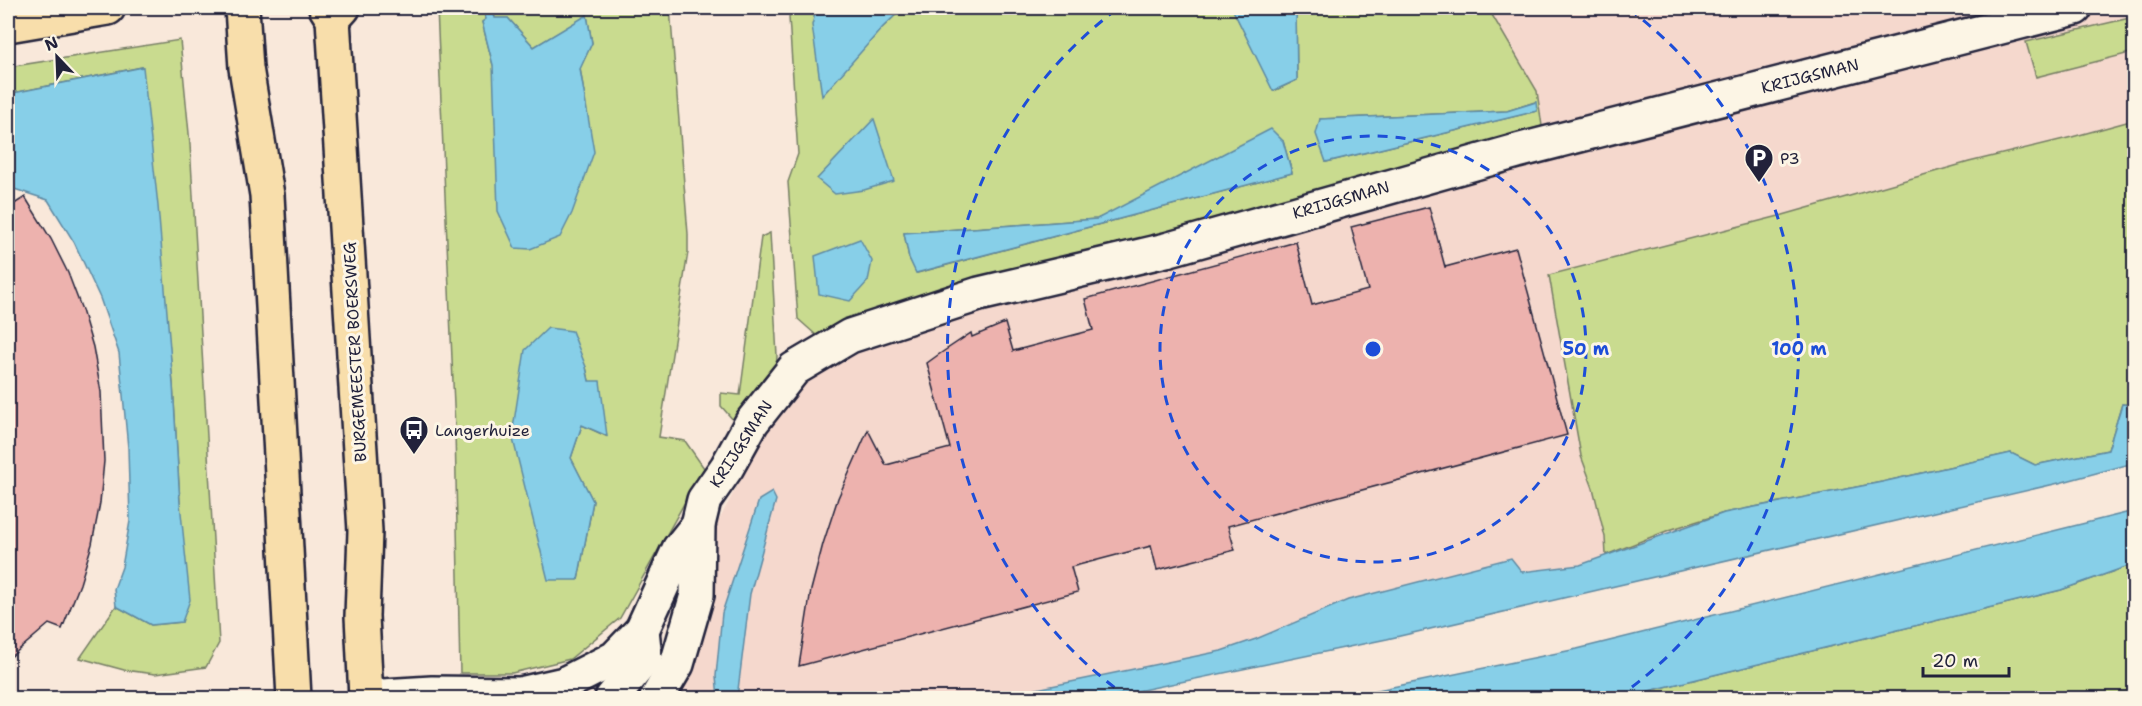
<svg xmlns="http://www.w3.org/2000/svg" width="2142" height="706" viewBox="0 0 2142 706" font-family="'Shantell Sans',sans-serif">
<rect width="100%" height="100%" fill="#f9e8da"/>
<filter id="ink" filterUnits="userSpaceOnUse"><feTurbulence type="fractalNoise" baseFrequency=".0167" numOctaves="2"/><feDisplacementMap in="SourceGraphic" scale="12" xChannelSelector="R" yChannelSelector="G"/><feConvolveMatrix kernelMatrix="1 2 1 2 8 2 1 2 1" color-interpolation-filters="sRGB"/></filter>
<g filter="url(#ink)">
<polygon fill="#f5d8cd" points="1140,8 2134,8 2134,448 1021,698 676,698 713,532 736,488 791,390"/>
<g fill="#c9db8f" stroke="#767e65" stroke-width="1.5" fill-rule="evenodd">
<path d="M 437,8 L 483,8 L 486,19 L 482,22 L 493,65 L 585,100 L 580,68 L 592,43 L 587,16 L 534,47 L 508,18 L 495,18 L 492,8 L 670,8 L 688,234 L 688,252 L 659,437 L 685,441 L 704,468 L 620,618 L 570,659 L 512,673 L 460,673 L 455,429 ZM 548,328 L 586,367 L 589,381 L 606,436 L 582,425 L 571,458 L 593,501 L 578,580 Z"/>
<path d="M 792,8 L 822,8 L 816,10 L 883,27 L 903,8 L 1232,8 L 1274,91 L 1297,80 L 1296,8 L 1488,8 L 1537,91 L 1542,126 L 939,296 L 886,305 L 849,325 L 816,335 L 798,319 L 788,182 L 798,154 L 789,17 ZM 1535,102 L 1537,111 L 1326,162 L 1320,119 L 1507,111 ZM 1283,141 L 1292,173 L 917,273 L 909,258 L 904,233 L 1097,219 Z"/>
<polygon points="2134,17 2134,52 2036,77 2026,42"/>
<polygon points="180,40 190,144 219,643 206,667 155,674 124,670 80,658 116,606 151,625 182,622 180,503 173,384 142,67 8,94 8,67"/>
<polygon points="2134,120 2134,405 2122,404 2108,450 2035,465 2011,453 1882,482 1724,513 1669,530 1606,555 1605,537 1593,488 1581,456 1549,275 1783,215 1969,162 2072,137"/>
<polygon points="770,233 777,356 776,369 734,421 721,406 721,393 740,395 761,237"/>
<polygon points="2134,564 2134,698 1620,698 2061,590"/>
</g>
<g fill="#87cfe8" stroke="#5f8aa3" stroke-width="1.5">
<polygon points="483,8 492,8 495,18 508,18 534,47 587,15 592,43 580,69 594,152 572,213 560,237 530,249 515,248 498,211 493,65 482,22 486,19"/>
<polygon points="822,8 903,8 883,27 822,96 812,25 816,10"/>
<polygon points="1232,8 1296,8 1297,80 1273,91"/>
<polygon points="143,67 158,206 173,384 180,503 190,600 182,622 151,625 116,606 114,589 122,567 130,521 128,448 119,353 100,298 74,242 48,200 8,187 8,94"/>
<polygon points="1536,102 1537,111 1326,162 1316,134 1320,119 1507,111"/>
<polygon points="874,119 894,181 864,190 835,194 817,179"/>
<polygon points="1271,129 1283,141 1292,173 916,273 909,258 904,233 1097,219"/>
<polygon points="860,239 872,261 868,281 850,301 819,294 815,256"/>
<polygon points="548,328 572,331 586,367 589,381 600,381 607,436 582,425 571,458 593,501 578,580 548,580 512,435 525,350"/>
<polygon points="2122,404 2134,405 2134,463 2059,483 1387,639 1104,698 993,698 1221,651 1256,639 1348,600 1511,558 1522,572 1580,565 1724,513 1882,482 2011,453 2035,465 2108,450"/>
<polygon points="772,492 776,500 750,594 737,698 718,698 716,676 722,613 759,500"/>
<polygon points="2134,511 2134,564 2061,590 1620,698 1339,698 1577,649"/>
</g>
<g fill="#edb2ae" stroke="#22223b" stroke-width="1.5">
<polygon points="25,197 51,239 68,273 82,310 93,347 101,392 104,461 100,503 92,544 80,584 62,629 49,624 8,659 8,208"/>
<polygon points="1429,207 1445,267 1516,248 1567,435 1228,526 1235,550 1157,570 1151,546 1071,567 1078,592 799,666 811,590 823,544 838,498 868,430 886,465 950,448 927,363 938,355 971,333 972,337 1005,323 1013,351 1093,330 1085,299 1296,242 1312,305 1368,290 1351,227"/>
</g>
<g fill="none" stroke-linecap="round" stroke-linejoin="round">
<g stroke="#22223b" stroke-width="38">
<g id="minor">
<polyline points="366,697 432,693 520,694 564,684 615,658 642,630 679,549 698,525"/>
<polyline points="612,698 645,658 642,630"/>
<polyline points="657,698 677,664 697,595 698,525 704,500 727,467 752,422 794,369 850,336 979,294 1166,250 1517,151 2075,8"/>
</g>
</g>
<g stroke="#22223b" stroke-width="38">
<g id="major">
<polyline points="242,8 246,68 267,195 294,698"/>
<polyline points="326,8 333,19 365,531 362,616 366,698"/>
</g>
</g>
<g stroke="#22223b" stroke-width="38">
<g id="highway">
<polyline points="333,19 343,8"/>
<polyline points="8,25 108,8"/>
</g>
</g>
<use href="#minor" stroke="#fcf5e5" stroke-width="33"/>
<use href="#major" stroke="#f8deab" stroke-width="33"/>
<use href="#highway" stroke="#f8deab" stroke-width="33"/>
</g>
</g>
<g fill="none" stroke="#1d4ed8" stroke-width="3" stroke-dasharray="10 8">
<circle cx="1373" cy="349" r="213"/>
<path d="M1129 698A426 426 0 0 1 1117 9M1629 9A426 426 0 0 1 1617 698"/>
</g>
<defs>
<g id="parking-pin" transform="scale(1.5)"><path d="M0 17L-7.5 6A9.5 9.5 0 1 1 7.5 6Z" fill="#22223b" stroke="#fcf5e5"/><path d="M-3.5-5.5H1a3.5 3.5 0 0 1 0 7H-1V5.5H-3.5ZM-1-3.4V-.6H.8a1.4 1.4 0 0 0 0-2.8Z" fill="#fff"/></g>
<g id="bus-pin" transform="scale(1.5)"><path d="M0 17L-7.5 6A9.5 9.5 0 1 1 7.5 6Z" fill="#22223b" stroke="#fcf5e5"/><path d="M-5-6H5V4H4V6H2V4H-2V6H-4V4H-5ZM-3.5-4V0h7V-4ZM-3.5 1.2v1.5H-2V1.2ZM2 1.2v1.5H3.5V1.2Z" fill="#fff"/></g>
</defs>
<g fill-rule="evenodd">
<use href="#parking-pin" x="1759" y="158"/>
<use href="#bus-pin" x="414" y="430"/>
</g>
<g text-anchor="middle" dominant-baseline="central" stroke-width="6" stroke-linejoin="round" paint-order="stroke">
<g font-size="16" fill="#22223b" stroke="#fcf5e5">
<text transform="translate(1810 76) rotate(-14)">KRIJGSMAN</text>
<text transform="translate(1341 200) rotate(-16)">KRIJGSMAN</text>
<text transform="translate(355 352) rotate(-93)">BURGEMEESTER BOERSWEG</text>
<text transform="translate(741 444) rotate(-57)">KRIJGSMAN</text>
</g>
<g font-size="16" fill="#22223b" stroke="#fcf5e5" text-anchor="start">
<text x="1780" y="158">P3</text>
<text x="435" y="430">Langerhuize</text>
</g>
</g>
<circle cx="1373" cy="349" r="9" fill="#1d4ed8" stroke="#fcf5e5" stroke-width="3"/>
<g font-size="18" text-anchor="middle" font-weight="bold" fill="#1d4ed8" stroke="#fcf5e5" stroke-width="6" stroke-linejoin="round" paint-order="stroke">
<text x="1586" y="355">50 m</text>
<text x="1799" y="355">100 m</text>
</g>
<rect width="2142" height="706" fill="none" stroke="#fcf5e5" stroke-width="30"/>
<rect x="15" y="15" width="2112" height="676" fill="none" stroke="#22223b" stroke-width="2" filter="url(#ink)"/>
<g transform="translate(57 57) rotate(337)" stroke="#fcf5e5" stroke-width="4.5" paint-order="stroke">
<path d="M0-4.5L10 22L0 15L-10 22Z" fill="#22223b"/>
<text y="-9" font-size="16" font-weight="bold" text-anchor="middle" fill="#22223b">N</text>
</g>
<path d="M1923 667v9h86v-9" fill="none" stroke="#22223b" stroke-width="3"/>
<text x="1932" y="667" font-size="18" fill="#22223b" stroke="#fcf5e5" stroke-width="4.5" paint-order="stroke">20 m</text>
</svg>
